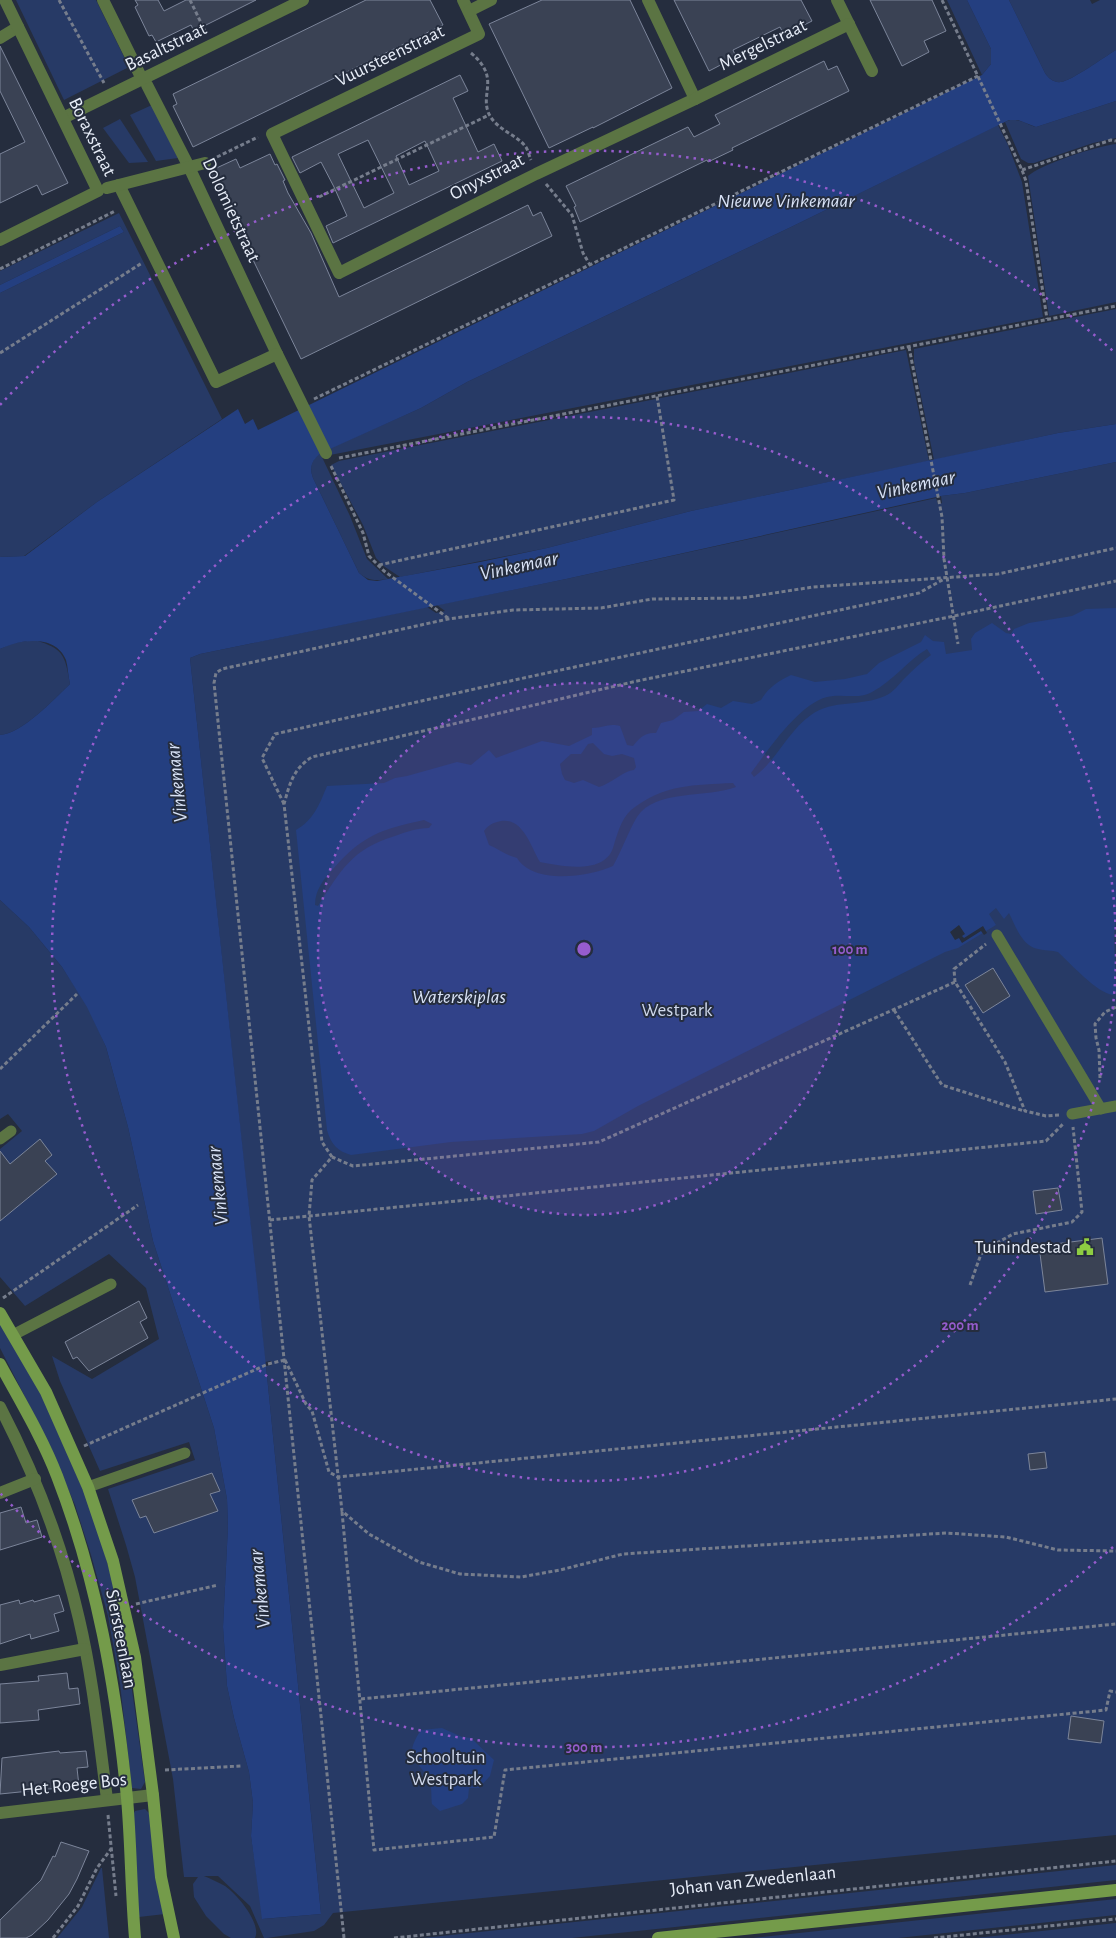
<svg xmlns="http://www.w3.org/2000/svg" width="1116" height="1938" viewBox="0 0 1116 1938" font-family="'Alegreya Sans',sans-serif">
<rect width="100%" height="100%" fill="#252d3e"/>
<g fill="#273a66">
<polygon points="16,0 96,0 129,67 64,100"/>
<polygon points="947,0 967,0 991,49 991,64 982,75"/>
<path d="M 1009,0 L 1090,0 L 1092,4 L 1100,0 L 1116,0 L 1116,50 C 1104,57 1073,80 1061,82 C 1054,83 1048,78 1045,73 Z"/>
<path d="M 1116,101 L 1116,138 L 1093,143 L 1034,163 L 1028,163 L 1021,159 L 1005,122 C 1016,116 1025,124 1036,127 Z"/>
<polygon points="152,105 178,158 156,161 130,115"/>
<polygon points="120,119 148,162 129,163 103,128"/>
<polygon points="998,125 1008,145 1022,182 1043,317 330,455 328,449 421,408 467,382 791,227"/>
<path d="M 1116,144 L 1116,302 L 1049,316 L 1028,176 C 1041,164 1097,146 1116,144 Z"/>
<polygon points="119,213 222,419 97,502 24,556 0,557 0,293 124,232 120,226 0,285 0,271"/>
<polygon points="1116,309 1116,424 1058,433 934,460 914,362 914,349"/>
<polygon points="906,350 929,461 691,511 547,548 400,577 385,567 376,558 363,525 331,465 339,461"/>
<path d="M 320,453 L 350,516 L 367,559 L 388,579 C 376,581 368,581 359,573 L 313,478 C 309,467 312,460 320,453 Z"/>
<path d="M 1116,462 L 1116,1835 L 333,1913 L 324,1925 L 314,1931 L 267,1938 L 264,1938 L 250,1906 L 218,1876 L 204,1876 C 211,1879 218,1882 225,1886 C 237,1894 262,1924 255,1938 L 231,1938 L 224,1934 L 206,1916 L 194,1897 L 193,1884 L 198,1877 L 184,1877 L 173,1779 L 135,1577 L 126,1545 L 108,1489 L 195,1460 L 189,1442 L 100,1471 L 60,1381 L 52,1356 L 92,1379 L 159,1339 L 146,1288 L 109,1254 L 25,1306 L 0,1277 L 0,1149 L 22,1131 L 8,1114 L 0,1119 L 0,900 L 29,927 L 62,967 L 88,1007 L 106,1047 L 128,1127 L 153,1241 L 214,1428 L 227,1499 L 228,1526 L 223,1627 L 227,1686 L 234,1718 L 249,1772 L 253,1803 L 251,1836 L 263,1919 L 321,1914 L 266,1366 L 272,1365 L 271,1361 L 265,1362 L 190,658 L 200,654 L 427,607 L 436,613 L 445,611 L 437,605 L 566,579 L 936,498 L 938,504 L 942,503 L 941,496 L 965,493 Z"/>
<path d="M 35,640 C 64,649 65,655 70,684 C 53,700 23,733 0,735 L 0,649 L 13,643 Z"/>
<polygon points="0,1321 39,1389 88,1501 104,1551 121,1612 145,1782 141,1789 132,1788 120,1684 108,1616 91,1555 75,1505 45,1436 0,1348"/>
<polygon points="145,1809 150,1814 165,1914 139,1917 133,1815 135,1811"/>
<polygon points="1116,1865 1116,1880 572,1938 423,1938"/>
<polygon points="101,1868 102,1868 109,1938 57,1938 82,1907"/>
<polygon points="1116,1899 1116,1915 898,1938 753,1938"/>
<polygon points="1116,1923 1116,1938 975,1938"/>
</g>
<g fill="#243f80" fill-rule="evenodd">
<path d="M 967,0 L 1009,0 L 1045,73 C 1048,78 1054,83 1061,82 C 1073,80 1104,57 1116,50 L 1116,101 L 1036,127 L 1018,120 L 1009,120 L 791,227 L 467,382 L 421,408 L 321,453 C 312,460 309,467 313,478 L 359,573 L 368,580 L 377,581 L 480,562 L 547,548 L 691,511 L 1058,433 L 1116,424 L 1116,462 L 965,493 L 941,496 L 566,579 L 200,654 L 190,658 L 266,1366 L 321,1914 L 262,1919 L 251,1836 L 253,1803 L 249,1772 L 234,1718 L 227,1686 L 223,1627 L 228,1526 L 227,1499 L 214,1428 L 153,1241 L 128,1127 L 106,1047 L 87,1007 L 62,967 L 29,927 L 0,900 L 0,735 C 23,733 53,700 70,684 C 68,676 68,667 66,660 C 56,634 20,639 0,649 L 0,557 L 25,556 L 97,502 L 238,409 L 245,424 L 253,419 L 258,430 L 982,75 L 991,64 L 991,49 Z"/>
<polygon points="120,226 124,232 0,293 0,285"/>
<path d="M 1116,608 L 1116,915 L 1114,936 L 1116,992 L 1113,995 C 1097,993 1071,964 1058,952 C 1052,950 1045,951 1038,949 C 1022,946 1016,927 1009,913 L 1004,919 L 996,908 L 989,914 L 996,925 L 958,948 L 945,952 L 638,1106 L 594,1131 L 582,1134 L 451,1142 L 351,1155 C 337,1151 331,1144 327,1130 L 296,830 C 314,820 320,803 327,786 L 384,783 L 395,778 L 407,776 L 457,762 L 471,765 L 489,750 L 496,758 L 542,741 L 569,746 L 592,735 L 592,728 C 604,728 608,723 620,726 L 627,745 L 633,746 C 639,738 645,732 656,733 L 661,723 L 673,720 L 684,712 L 698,711 L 707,704 L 721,708 L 733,701 L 752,704 L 761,700 C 768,688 778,681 791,675 L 815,682 L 845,679 L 867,674 L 879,663 L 921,642 L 925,635 L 933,641 L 944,642 L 946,654 L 972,650 L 971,639 L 975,633 L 992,623 L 1006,633 L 1011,634 L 1014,629 L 1029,623 L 1072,616 L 1086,609 ZM 927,649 L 931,655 C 921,662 913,670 905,678 C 899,684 893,693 885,696 C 861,707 833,699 811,715 C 788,731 777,760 754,777 L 751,773 C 768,750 799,704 827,697 C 842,693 859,700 872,692 C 893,681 907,661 927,649 ZM 593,743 L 604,754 L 612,756 L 622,754 L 634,758 L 636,767 L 634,770 C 623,771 612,783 599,787 L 583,780 L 574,783 L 565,780 L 562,774 L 560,764 L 571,754 L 581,754 L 588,744 ZM 733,783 L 736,787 C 708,798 655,789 637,817 C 628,832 622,850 613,866 C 588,877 534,885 517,858 C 507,856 499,849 489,845 L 484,831 C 488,826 490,824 497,822 C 522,814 530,845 540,862 C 561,866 604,875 613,848 C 617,835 621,819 631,810 C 664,784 694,785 733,783 ZM 424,820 L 432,824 L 429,828 C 417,828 406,832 395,836 C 352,849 341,870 318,906 L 315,905 C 315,889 324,879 334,868 C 363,835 382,829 424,820 Z"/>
<path d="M 442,1728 L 462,1737 L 471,1738 L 494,1760 L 490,1776 L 479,1788 L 469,1788 L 468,1798 L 462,1804 L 440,1811 L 432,1804 C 431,1798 432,1789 430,1784 C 422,1759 400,1761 421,1730 Z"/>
</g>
<polygon fill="#252d3e" points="959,925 965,934 962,936 964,938 983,926 987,933 984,935 981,931 962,943 959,938 955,940 950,932"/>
<g fill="#3a4254" stroke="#7c859a" fill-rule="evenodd">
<polygon points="135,0 158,0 164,11 186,0 256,0 194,31 191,25 156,42 152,35 149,36 135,7 138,5"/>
<polygon points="366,0 430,0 443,25 193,147 173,106 177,104 173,94"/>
<polygon points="542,0 630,0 672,88 593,128 593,127 549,148 489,24"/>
<polygon points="674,0 801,0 812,21 784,35 780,27 733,50 736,57 709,71"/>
<polygon points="870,0 932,0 946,31 924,41 929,52 902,66"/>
<polygon points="0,46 68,183 42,195 37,185 0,203 0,154 25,142 0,91"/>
<polygon points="824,61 828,70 837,66 849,91 732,148 733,150 708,162 707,160 580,222 574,207 576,206 566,186 688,127 694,137 720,124 715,115"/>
<path d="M 460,75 L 468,91 L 453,98 L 478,152 L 494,144 L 502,161 L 333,243 L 326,226 L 347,216 L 334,187 L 321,162 L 300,173 L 292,157 ZM 368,140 L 394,193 L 364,208 L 338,154 ZM 425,141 L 439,171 L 409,185 L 396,156 Z"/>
<polygon points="270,154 275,165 277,164 285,180 283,181 288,193 311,233 339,297 528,205 533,216 541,212 552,236 301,359 210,171 236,159 240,168"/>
<polygon points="993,968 1010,996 983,1013 965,985"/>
<polygon points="40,1139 52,1155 45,1161 57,1174 0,1221 0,1151 10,1164"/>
<polygon points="1058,1188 1062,1210 1036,1214 1033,1191"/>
<polygon points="1102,1238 1108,1284 1045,1292 1039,1246"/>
<polygon points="139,1301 147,1318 140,1322 148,1338 89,1371 77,1357 73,1359 65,1342"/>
<polygon points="1045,1452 1047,1468 1030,1470 1028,1454"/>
<polygon points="212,1473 220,1491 210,1494 218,1511 154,1533 146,1516 140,1518 132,1500"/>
<polygon points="21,1507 26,1523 37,1520 42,1537 0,1550 0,1513"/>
<polygon points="59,1595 64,1611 54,1614 59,1631 31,1639 30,1634 0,1644 0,1605 19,1600 20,1604 33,1600 34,1602"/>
<polygon points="67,1673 69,1689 78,1688 80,1704 38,1710 39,1720 0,1723 0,1684 39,1681 38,1676"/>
<polygon points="1071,1716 1104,1721 1101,1743 1068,1739"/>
<polygon points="59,1751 60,1753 86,1751 88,1767 77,1768 79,1786 0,1794 2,1758"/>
<polygon points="61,1842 89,1851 77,1879 69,1894 48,1920 32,1935 26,1938 0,1938 0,1920 41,1880 53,1856 55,1857"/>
</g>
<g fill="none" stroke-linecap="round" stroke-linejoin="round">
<g stroke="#767d8c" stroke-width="3" stroke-dasharray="4 2.5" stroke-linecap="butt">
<polyline points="59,0 104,83"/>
<polyline points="190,0 206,33"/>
<polyline points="942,0 1022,170 1026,181 1047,319"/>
<path d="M 471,53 C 502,79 478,94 490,116 C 498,130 518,136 525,146 C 528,149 529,156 531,160"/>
<polyline points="217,157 258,137"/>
<polyline points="1022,170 1111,140 1116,141"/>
<polyline points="546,184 572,215 583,253 590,265"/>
<polyline points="319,197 489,115"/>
<polyline points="0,269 115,211"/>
<polyline points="909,347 942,517 944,559 958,644"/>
<polyline points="0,353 142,263"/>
<polyline points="314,399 978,76"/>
<polyline points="339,458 1116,306"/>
<polyline points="331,466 363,533 369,556 384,571 448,618"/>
<polyline points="379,565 674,500 657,396"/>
<polyline points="284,804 262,758 275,734 519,679 919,593 944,579"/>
<polyline points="955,982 954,969 986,944"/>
<polyline points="894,1010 942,1085 1024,1111"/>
<polyline points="0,1069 77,994"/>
<polyline points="1100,1078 1099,1050 1096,1038 1095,1024 1105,1012 1116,1007"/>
<polyline points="1059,1115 1046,1116 1025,1111 1005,1062 955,982 599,1142 353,1166 332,1157 312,1180 309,1216 342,1511 369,1534 419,1562 460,1574 521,1577 560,1570 623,1554 946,1533 1006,1537 1058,1550 1116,1551"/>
<path d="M 332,1157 L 322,1142 L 284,804 C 290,783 293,769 312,757 L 637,681 L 954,616 L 1116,581"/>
<polyline points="270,1220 1046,1141 1063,1124"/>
<polyline points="970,1285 981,1254 995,1244 1013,1234 1072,1222 1082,1212 1073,1127"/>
<polyline points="3,1298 138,1205"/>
<polyline points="285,1360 306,1404 312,1411 329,1472 338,1477 1116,1399"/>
<polyline points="84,1446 268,1364 285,1360"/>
<polyline points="342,1512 374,1850 494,1837 505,1770 1106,1710 1110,1691 1116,1692"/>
<polyline points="136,1604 218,1585"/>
<polyline points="361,1699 1116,1624"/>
<polyline points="165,1770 241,1766"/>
<polyline points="108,1815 116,1896"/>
<polyline points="53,1938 78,1906 97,1868 111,1849"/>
<polyline points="344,1938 214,683 216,673 222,669 448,619 513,610 601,608 652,599 742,598 813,587 998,574 1116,548"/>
<polyline points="394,1938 1116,1861"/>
<polyline points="934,1938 1116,1919"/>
</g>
<g stroke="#5b7443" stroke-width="11">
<polyline points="997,935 1101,1109"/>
<polyline points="1072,1114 1116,1106"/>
<polyline points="0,1139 11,1131"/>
<polyline points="13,1335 111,1284"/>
<polyline points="88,1487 185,1453"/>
</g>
<g stroke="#5b7443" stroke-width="12">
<polyline points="147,85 189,167 277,354"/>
<polyline points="119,185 216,382 277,354 326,453"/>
<polyline points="107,188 205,163"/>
</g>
<g stroke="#5b7443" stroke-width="12">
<polyline points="103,0 142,79"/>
<polyline points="463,0 479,34 272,134 339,273 536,174 695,99 648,0"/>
<polyline points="837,0 872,71"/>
<polyline points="469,11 491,0"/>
<polyline points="0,38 18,27"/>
<polyline points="695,99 849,24"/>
<polyline points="63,118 303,0"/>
<polyline points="0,240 98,191 5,0"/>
<path d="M 0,1407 C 35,1474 62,1545 79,1619 C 93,1679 99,1739 107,1799"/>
<polyline points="0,1493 35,1479"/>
<polyline points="0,1665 85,1649"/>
<polyline points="0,1813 153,1795"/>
</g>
<g stroke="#749b4a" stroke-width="12">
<polyline points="0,1313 46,1392 88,1487 113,1561 135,1657 153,1795 161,1877 174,1938"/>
<path d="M 0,1364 C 20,1401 42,1437 57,1476 C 97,1579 116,1688 127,1798 C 131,1844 131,1891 135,1938"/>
<polyline points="658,1938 1116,1890"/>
</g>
</g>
<circle cx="584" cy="949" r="266" fill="#965ccd" fill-opacity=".12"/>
<g fill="none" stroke="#965ccd" stroke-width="2.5" stroke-dasharray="2.5 5">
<circle cx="584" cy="949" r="266"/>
<path d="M1116 954A532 532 0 1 1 1116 944"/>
<path d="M1113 1547A798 798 0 0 1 0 1493M0 405A798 798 0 0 1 1113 351"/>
</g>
<defs>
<g id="civic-bare" transform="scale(1.35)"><path d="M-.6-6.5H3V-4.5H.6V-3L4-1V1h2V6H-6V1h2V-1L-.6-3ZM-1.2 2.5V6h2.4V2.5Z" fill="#8ecd42" stroke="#252d3e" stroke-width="2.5" paint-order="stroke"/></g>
</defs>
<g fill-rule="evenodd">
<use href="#civic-bare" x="1085" y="1247"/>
</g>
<g text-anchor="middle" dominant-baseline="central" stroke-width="4" stroke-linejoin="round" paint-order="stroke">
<g font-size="19" fill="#e7edf8" stroke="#252d3e">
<text transform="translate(763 45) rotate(-26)">Mergelstraat</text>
<text transform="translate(166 47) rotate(-26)">Basaltstraat</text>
<text transform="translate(390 56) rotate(-26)">Vuursteenstraat</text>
<text transform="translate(92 137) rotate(64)">Boraxstraat</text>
<text transform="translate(487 177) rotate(-27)">Onyxstraat</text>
<text transform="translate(231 210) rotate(65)">Dolomietstraat</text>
<text transform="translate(121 1639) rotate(79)">Siersteenlaan</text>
<text transform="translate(74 1785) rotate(-6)">Het Roege Bos</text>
<text transform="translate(753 1881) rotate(-6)">Johan van Zwedenlaan</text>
</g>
<g font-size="19" fill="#cfd8ec" stroke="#252d3e">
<text x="677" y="1010">Westpark</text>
<text x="446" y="1757">Schooltuin<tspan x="446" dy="22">Westpark</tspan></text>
</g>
<g font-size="19" fill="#e7edf8" stroke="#252d3e" text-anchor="end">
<text x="1071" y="1247">Tuinindestad</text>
</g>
<g font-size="20" font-style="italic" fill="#d8e2f6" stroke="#252d3e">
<text x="786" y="201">Nieuwe Vinkemaar</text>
<text transform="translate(916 485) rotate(-12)">Vinkemaar</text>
<text transform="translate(519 566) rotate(-12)">Vinkemaar</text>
<text transform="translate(177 783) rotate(-96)">Vinkemaar</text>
<text x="459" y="997">Waterskiplas</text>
<text transform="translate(218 1186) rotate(-96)">Vinkemaar</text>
<text transform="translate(260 1589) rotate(-96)">Vinkemaar</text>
</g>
</g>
<circle cx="584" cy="949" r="8" fill="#965ccd" stroke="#252d3e" stroke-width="2.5"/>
<g font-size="15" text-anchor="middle" font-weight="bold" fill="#965ccd" stroke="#252d3e" stroke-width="4" stroke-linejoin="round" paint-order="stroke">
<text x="850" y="954">100 m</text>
<text x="960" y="1330">200 m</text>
<text x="584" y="1752">300 m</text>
</g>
</svg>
